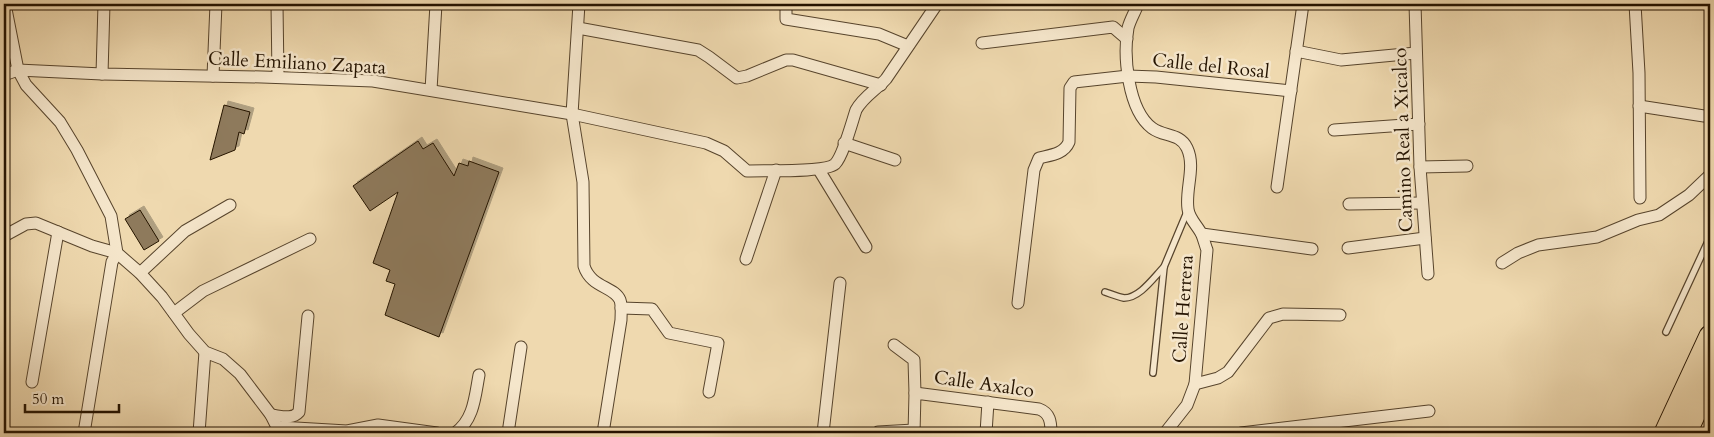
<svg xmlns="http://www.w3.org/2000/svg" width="1714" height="437" viewBox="0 0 1714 437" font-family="Cardo,serif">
<defs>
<filter id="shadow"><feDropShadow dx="4" dy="-4" stdDeviation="0" flood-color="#0004"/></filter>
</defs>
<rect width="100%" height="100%" fill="#efd9af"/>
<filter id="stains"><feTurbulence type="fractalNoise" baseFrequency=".004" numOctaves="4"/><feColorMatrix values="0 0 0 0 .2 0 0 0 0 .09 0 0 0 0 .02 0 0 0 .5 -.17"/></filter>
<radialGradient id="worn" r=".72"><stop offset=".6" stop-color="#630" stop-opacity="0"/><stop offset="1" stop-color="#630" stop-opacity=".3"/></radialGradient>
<g fill="#8e7a5b" stroke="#241300" filter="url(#shadow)">
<polygon points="224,105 250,112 244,134 239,132 235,150 210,160"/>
<polygon points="418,141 423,149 433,143 454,176 459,163 468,166 469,161 499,172 439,337 385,315 395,284 386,281 390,270 373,263 398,192 370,211 353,186"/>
<polygon points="140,210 159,241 144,250 125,219"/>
</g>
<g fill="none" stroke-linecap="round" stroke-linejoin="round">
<g stroke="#57442c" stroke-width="8">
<g id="service">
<path d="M 1105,292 C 1111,294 1118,297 1124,298 C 1140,298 1154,277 1164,267"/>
<polyline points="1666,332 1710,237"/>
<polyline points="1153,373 1164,267 1187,212"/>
</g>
</g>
<g stroke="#57442c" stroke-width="13">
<g id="minor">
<polyline points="5,4 18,70 26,85 60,122 77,150 111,216 117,253 140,273 162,297 189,334 205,352 223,359 240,374 271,415 280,433"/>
<polyline points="277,4 278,77"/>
<path d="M 579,4 L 572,114 L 583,182 L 584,266 C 591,288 614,286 620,300 C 622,306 621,314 621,320 L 603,433"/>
<polyline points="786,4 786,19 879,34 908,46"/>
<path d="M 1138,4 C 1135,12 1130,20 1128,28 C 1123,56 1128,110 1152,128 C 1164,137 1180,133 1187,148 C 1196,167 1185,189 1188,209 C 1189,219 1198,226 1202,235 C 1204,240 1205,245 1207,250 L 1195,384 L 1187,405 L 1165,433"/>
<polyline points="1415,4 1420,167 1428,274"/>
<polyline points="1635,4 1639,73 1640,198"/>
<polyline points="578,28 698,50 709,57 737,78 747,76 786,60 793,60 881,85"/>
<polyline points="982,43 1113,27 1127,39"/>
<polyline points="1296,51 1341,60 1416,53"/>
<polyline points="102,74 104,4"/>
<path d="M 4,75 L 18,70 L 102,74 L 262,77 L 373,81 L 572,114 L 706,143 L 724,151 L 747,171 C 763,170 825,173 835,164 C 843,156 852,122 856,110 C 863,97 876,90 886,79 L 937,4"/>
<polyline points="213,76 216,4"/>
<polyline points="431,90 436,4"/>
<polyline points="1639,106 1704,116"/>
<polyline points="1334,130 1419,124"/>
<polyline points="844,143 895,160"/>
<polyline points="1420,167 1467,166"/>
<polyline points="819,170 866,247"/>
<polyline points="1277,187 1303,4"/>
<polyline points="1349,204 1422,203"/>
<polyline points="1202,234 1312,249"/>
<polyline points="4,236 26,224 36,223 92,246 117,253 112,262 84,433"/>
<polyline points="1348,248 1425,238"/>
<polyline points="746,259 776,170"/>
<polyline points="1502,263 1518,253 1538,245 1597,237 1638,220 1659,215 1689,195 1710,175"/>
<polyline points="140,273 185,231 230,205"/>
<path d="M 1018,303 L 1034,170 L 1039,158 C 1051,155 1064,154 1069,142 L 1070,88 L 1074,82 L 1128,76 L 1156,77 L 1291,91"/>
<polyline points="621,308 652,309 669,333 718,343 709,392"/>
<polyline points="174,313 203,291 310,239"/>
<polyline points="894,345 914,360 915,393"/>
<polyline points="32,382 58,232"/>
<polyline points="1195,384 1218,378 1228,372 1269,318 1283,314 1340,315"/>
<path d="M 271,415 C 281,416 292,420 299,412 L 308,316"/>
<polyline points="279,427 347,431 378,425 437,433"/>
<polyline points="878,432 914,430"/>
<polyline points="199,433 205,352"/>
<path d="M 455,433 C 474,420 475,396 479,375"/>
<polyline points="508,433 521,347"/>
<polyline points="823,433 840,283"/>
<path d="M 914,433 L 915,393 L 1039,409 C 1050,413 1051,422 1051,433"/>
<polyline points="986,433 988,402"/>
<polyline points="1241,433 1429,411"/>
</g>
</g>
<g stroke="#241300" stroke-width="23">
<g id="motorway">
<polyline points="1665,433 1710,336"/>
<polyline points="1686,433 1710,381"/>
</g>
</g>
<use href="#service" stroke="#f5e6cb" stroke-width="5.5"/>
<use href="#minor" stroke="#f5e6cb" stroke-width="11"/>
<use href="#motorway" stroke="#efd9af" stroke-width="21"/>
</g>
<g text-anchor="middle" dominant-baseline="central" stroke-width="5" stroke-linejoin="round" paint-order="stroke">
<g font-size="19" fill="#241300" stroke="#f5e6cb">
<text transform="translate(297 63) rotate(3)">Calle Emiliano Zapata</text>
<text transform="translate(1211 66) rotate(6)">Calle del Rosal</text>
<text transform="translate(1403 140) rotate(-92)">Camino Real a Xicalco</text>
<text transform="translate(1183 309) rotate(-86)">Calle Herrera</text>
<text transform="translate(984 384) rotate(8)">Calle Axalco</text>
</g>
</g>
<rect width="1714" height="437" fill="none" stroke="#efd9af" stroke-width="20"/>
<rect x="5" y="5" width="1704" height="427" fill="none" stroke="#241300" stroke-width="2.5"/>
<rect x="10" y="10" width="1694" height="417" fill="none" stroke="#241300"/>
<path d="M25 404v8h94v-8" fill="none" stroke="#241300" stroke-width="2.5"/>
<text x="32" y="404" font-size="15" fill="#241300" stroke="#f5e6cb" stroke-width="4" paint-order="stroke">50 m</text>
<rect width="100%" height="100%" filter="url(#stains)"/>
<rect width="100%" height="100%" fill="url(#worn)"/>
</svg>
